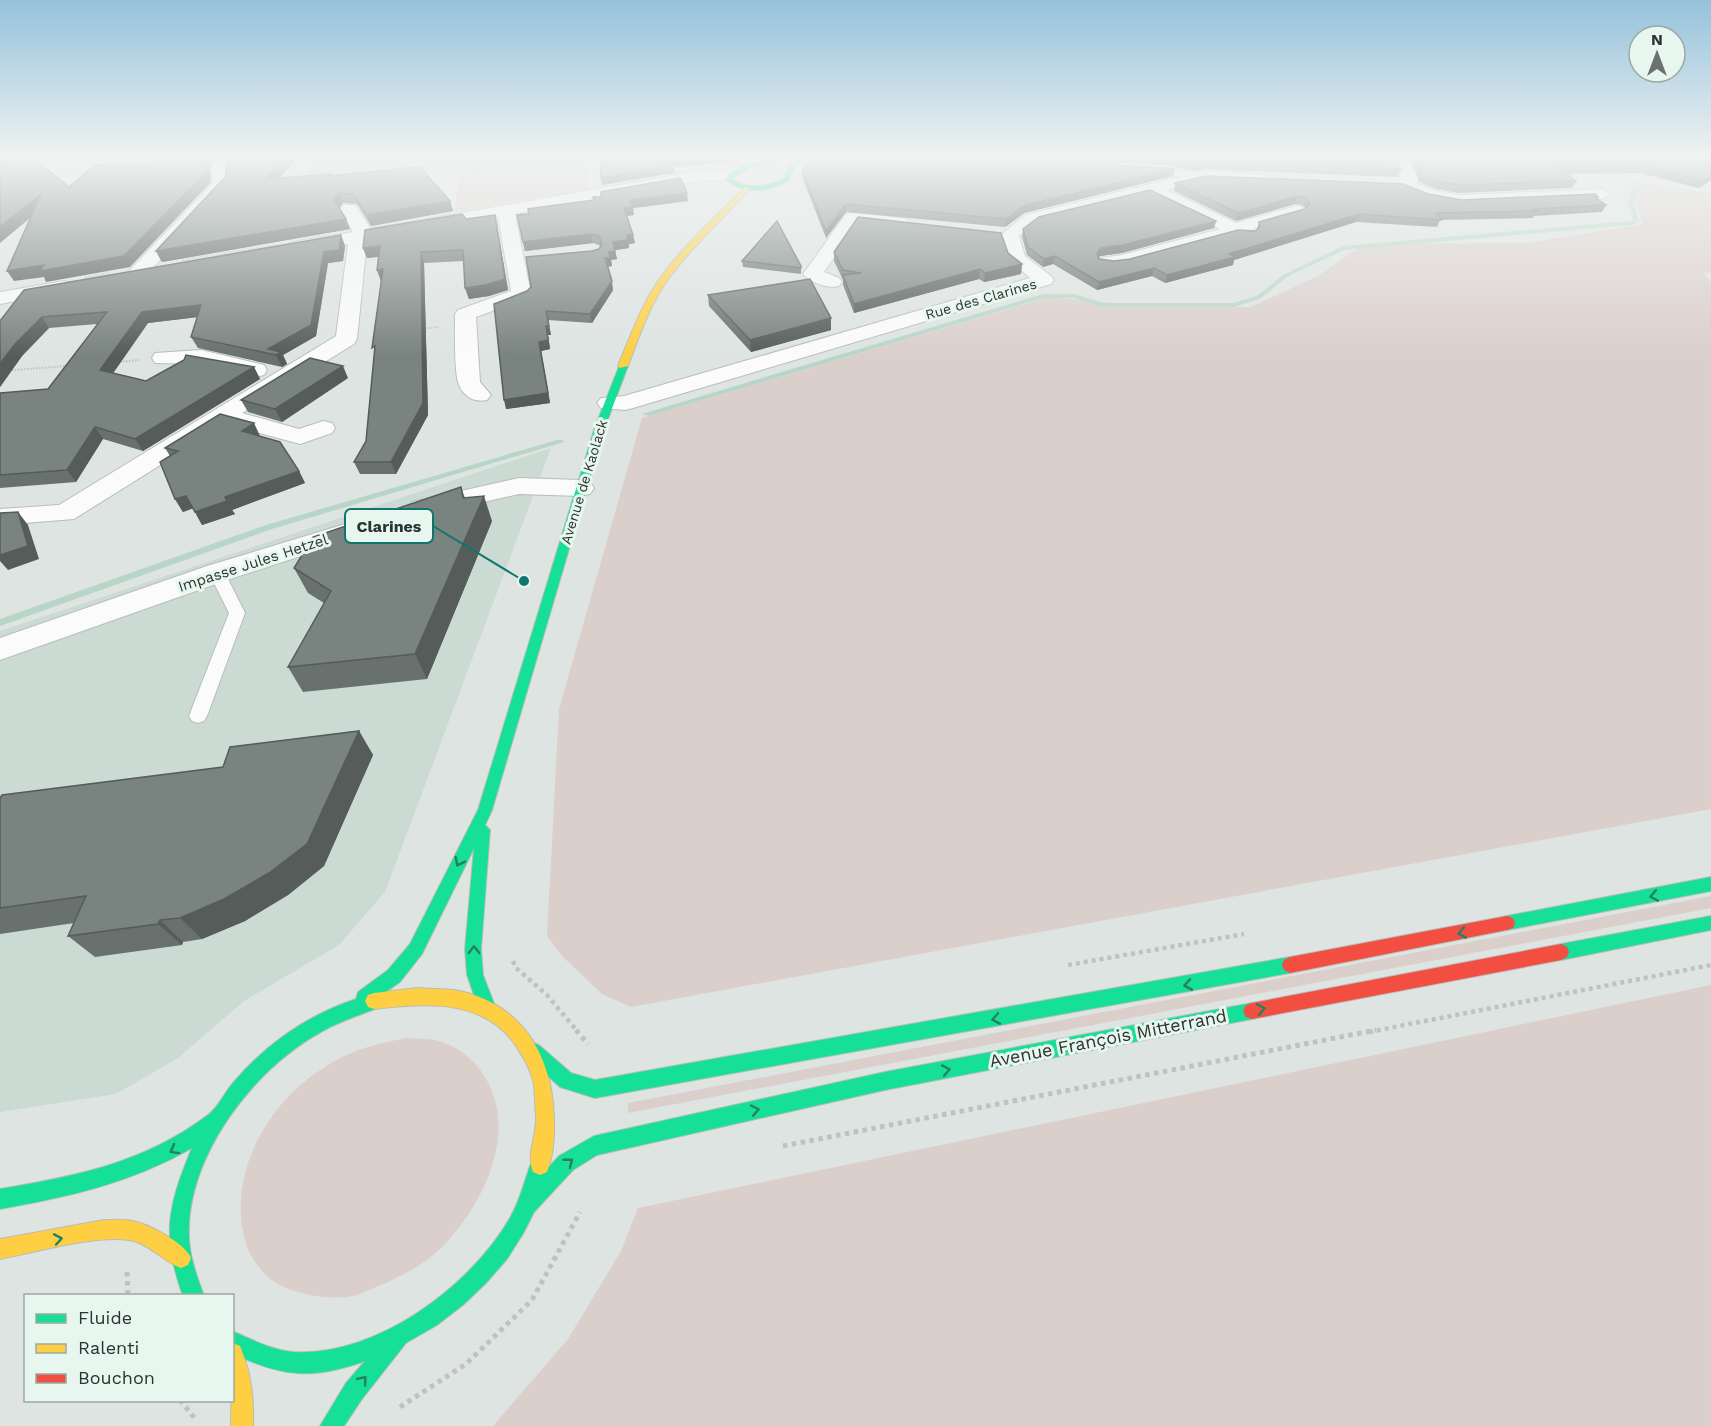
<svg xmlns="http://www.w3.org/2000/svg" width="1711" height="1426" viewBox="0 0 1711 1426" font-family="'Work Sans',sans-serif">
<rect width="100%" height="100%" fill="#dee4e1"/>
<polygon fill="#cbdad3" points="551,448 385,892 339,945 244,1001 178,1058 116,1094 0,1112 0,631"/>
<g fill="#dbcfcc">
<polygon points="320,157 585,157 588,189 454,212 461,170 296,184"/>
<polygon points="1641,183 1711,193 1711,272 1704,273 1711,282 1711,809 631,1007 602,994 562,956 547,936 559,709 642,418 1049,297 1151,307 1251,307 1318,276 1364,244 1527,243 1643,224 1632,192"/>
<polygon points="1711,896 1711,908 628,1113 628,1103"/>
<polygon points="1711,985 1711,1426 493,1426 568,1339 621,1251 638,1208"/>
<path d="M 406,1038 C 417,1039 431,1038 442,1042 C 457,1047 472,1058 481,1071 C 521,1127 486,1201 443,1246 C 425,1265 398,1278 374,1288 C 367,1290 360,1295 353,1296 C 332,1300 310,1296 291,1290 C 272,1284 257,1269 249,1251 C 226,1195 253,1128 297,1088 C 333,1057 359,1047 406,1038 Z"/>
</g>
<g fill="none" stroke-linecap="round" stroke-linejoin="round">
<g fill="#b8d6c8" fill-rule="evenodd">
<polygon points="1635,181 1638,183 1634,205 1639,221 1632,225 1344,250 1287,277 1261,298 1235,307 1103,307 1074,298 1044,298 649,416 642,414 1043,294 1074,294 1104,303 1234,303 1257,296 1283,275 1343,246 1631,221 1633,220 1628,205 1632,183"/>
<polygon points="557,440 563,440 564,442 272,529 0,626 0,619 266,525"/>
</g>
<g stroke="#b8bdba" stroke-width="2">
<g id="lane">
<polygon points="1151,167 1204,173 1208,176 1204,179 1148,172 1147,170"/>
<polygon points="217,568 225,573 245,613 207,716 204,721 198,723 192,721 189,716 229,613 209,573"/>
</g>
</g>
<g stroke="#b8bdba" stroke-width="2">
<g id="street">
<polygon points="220,157 236,157 228,167 229,184 227,187 142,280 128,280 125,276 128,272 213,183 212,166"/>
<path d="M 1393,157 L 1409,157 L 1418,180 L 1416,183 L 1435,191 L 1459,195 L 1603,189 L 1611,194 L 1603,199 L 1459,205 C 1440,203 1410,200 1397,184 L 1401,179 Z"/>
<path d="M 728,171 L 736,176 L 734,179 L 692,182 L 515,214 L 531,294 L 528,298 L 476,317 L 480,382 L 491,395 L 487,400 C 474,403 462,396 458,382 C 454,368 455,331 455,314 L 458,310 L 511,291 L 498,217 L 367,240 L 357,339 L 354,344 L 242,413 L 299,429 L 323,421 L 332,423 L 335,428 L 332,433 L 300,444 L 226,424 L 74,519 L 0,525 L 0,509 L 59,505 L 336,336 L 348,244 L 298,253 L 291,251 L 289,247 L 291,243 L 298,241 L 353,232 L 340,209 L 343,205 L 355,205 L 371,229 L 692,172 Z"/>
<path d="M 1204,171 L 1259,174 L 1267,179 L 1259,184 L 1204,181 L 1167,190 L 1236,223 L 1296,206 L 1302,207 L 1305,211 L 1302,215 L 1253,229 L 1256,233 L 1253,237 L 1247,238 L 1236,236 C 1207,244 1126,272 1100,266 L 1098,262 L 1100,258 L 1122,255 L 1220,229 L 1149,195 L 1037,223 L 1019,236 L 1025,256 L 1051,276 L 1054,280 L 1051,284 L 633,408 L 625,410 L 601,408 L 597,403 L 601,398 L 624,396 L 1030,278 L 1007,258 L 1001,235 L 1025,215 Z"/>
<path d="M 852,213 L 901,218 L 907,219 L 910,223 L 907,227 L 901,228 L 857,224 L 824,272 L 839,278 L 842,282 L 839,286 C 828,289 811,283 803,274 L 806,270 L 846,214 Z"/>
<polygon points="64,281 71,283 74,287 71,291 0,304 0,292"/>
<polygon points="201,350 264,365 267,370 264,375 256,377 201,364 155,363 152,358 155,353"/>
<polygon points="519,478 581,480 590,482 594,488 590,494 581,496 519,494 421,516 412,514 408,508 412,502"/>
<polygon points="352,522 362,524 366,530 362,536 227,580 0,660 0,638 207,566"/>
</g>
</g>
<g stroke="#b8bdba" stroke-width="2">
<g id="fast">
<path d="M 782,157 L 792,157 L 750,168 L 732,179 C 749,190 766,187 783,179 C 789,166 794,157 809,157 L 795,167 L 788,181 C 768,192 743,195 725,179 C 739,162 761,161 782,157 Z"/>
<path d="M 620,364 L 628,366 L 605,427 L 492,810 L 485,825 L 490,830 L 481,949 L 483,975 L 495,1006 L 492,1012 L 486,1014 L 480,1012 L 467,975 L 465,949 L 474,848 L 422,954 L 400,982 L 380,996 L 383,1001 L 380,1007 C 360,1015 340,1021 321,1032 C 253,1069 185,1158 189,1238 C 190,1258 197,1277 204,1296 L 183,1296 C 161,1235 168,1206 192,1148 C 131,1183 68,1197 0,1209 L 0,1189 C 77,1176 144,1163 208,1115 C 218,1108 225,1092 233,1083 C 266,1044 308,1015 356,999 L 358,992 L 388,970 L 410,944 L 478,810 L 595,427 Z"/>
<polygon points="1711,877 1711,891 1507,930 1501,928 1499,923 1501,918 1507,916"/>
<polygon points="1711,916 1711,930 1561,960 1555,957 1553,952 1555,947 1561,944"/>
<polygon points="1290,957 1296,960 1298,965 1296,970 1290,973 595,1098 560,1087 528,1058 525,1052 528,1046 534,1043 540,1046 571,1073 595,1080"/>
<path d="M 1252,1003 L 1258,1005 L 1261,1011 L 1258,1017 L 1252,1019 L 885,1090 L 597,1155 L 573,1170 L 534,1212 L 524,1232 L 507,1259 L 486,1283 L 463,1305 L 437,1325 L 406,1343 L 362,1399 L 344,1426 L 320,1426 L 346,1383 L 365,1361 C 312,1380 282,1377 232,1353 L 232,1331 C 253,1340 271,1350 293,1352 C 376,1357 470,1287 510,1218 C 521,1199 525,1178 533,1158 L 540,1155 L 547,1158 L 549,1167 L 559,1156 L 594,1136 L 885,1072 Z"/>
</g>
</g>
<g stroke="#b8bdba" stroke-width="2">
<g id="slow">
<path d="M 745,187 L 750,188 C 724,219 693,245 669,278 C 650,304 639,336 628,366 L 620,368 L 618,366 C 628,342 637,317 650,294 C 674,253 712,221 745,187 Z"/>
<path d="M 417,988 C 429,989 442,989 454,990 C 514,1000 548,1046 553,1104 C 555,1125 555,1152 547,1172 L 540,1175 L 533,1172 C 526,1155 537,1135 536,1117 C 535,1107 535,1095 534,1085 C 531,1069 523,1056 514,1043 C 481,998 423,1003 374,1009 L 368,1007 L 365,1001 L 368,995 L 374,993 Z"/>
<path d="M 104,1220 C 113,1220 123,1219 132,1221 C 149,1224 185,1243 191,1258 L 188,1265 L 181,1268 C 165,1262 153,1248 137,1242 C 107,1231 33,1253 0,1259 L 0,1239 Z"/>
<path d="M 232,1343 L 240,1346 C 251,1373 254,1397 253,1426 L 231,1426 Z"/>
</g>
</g>
<g stroke="#b8bdba" stroke-width="2">
<g id="jam">
<polygon points="1507,916 1513,918 1515,923 1513,928 1507,930 1290,973 1284,970 1282,965 1284,960 1290,957"/>
<polygon points="1561,944 1567,947 1569,952 1567,957 1561,960 1252,1019 1246,1017 1243,1011 1246,1005 1252,1003"/>
</g>
</g>
<g stroke="#bfc2c0" stroke-width="2" stroke-dasharray="1.5 1.5" stroke-linecap="butt">
<polyline points="468,195 474,175 475,157"/>
<polyline points="183,260 276,245"/>
<polyline points="85,277 111,273"/>
<polyline points="422,329 438,327"/>
<polyline points="117,362 140,360"/>
<polyline points="0,371 68,366"/>
</g>
<g stroke="#bfc2c0" stroke-width="4.5" stroke-dasharray="4 4" stroke-linecap="butt">
<polyline points="513,961 515,967 547,995 578,1032"/>
<polyline points="1068,965 1244,934"/>
<polyline points="1369,1032 1711,965"/>
</g>
<g stroke="#bfc2c0" stroke-width="5" stroke-dasharray="4.5 4.5" stroke-linecap="butt">
<polyline points="576,1030 588,1044"/>
<polyline points="783,1146 1376,1030"/>
<polyline points="127,1272 128,1296"/>
<polyline points="180,1400 197,1421"/>
<polyline points="400,1407 466,1364 532,1300 580,1212"/>
</g>
<use href="#lane" fill="#fafbfa" fill-rule="evenodd"/>
<use href="#street" fill="#fafbfa" fill-rule="evenodd"/>
<use href="#fast" fill="#16e098" fill-rule="evenodd"/>
<use href="#slow" fill="#ffcf43" fill-rule="evenodd"/>
<use href="#jam" fill="#f24e42" fill-rule="evenodd"/>
</g>
<g fill="#68716d">
<polygon points="298,157 280,178 331,176 450,201 453,211 371,226 357,204 343,203 339,208 346,219 350,229 162,262 156,251"/>
<polygon points="815,157 1396,157 1401,169 1398,177 1204,169 1195,171 1168,165 1101,162 1099,163 1099,164 1175,169 1173,176 1024,213 1005,227 846,212 826,238 802,177 802,170"/>
<polygon points="1410,157 1711,157 1711,180 1699,188 1640,173 1567,174 1576,181 1572,188 1459,193 1436,189 1419,182"/>
<polygon points="1175,183 1428,194 1462,200 1598,197 1597,199 1606,205 1602,212 1534,216 1533,218 1440,220 1437,227 1356,222 1234,260 1233,265 1165,283 1152,276 1097,290 1053,264 1043,267 1027,255 1022,237 1023,229 1216,221 1214,228 1122,253 1100,256 1099,257 1099,259 1114,261 1130,259 1256,231 1259,222 1306,209 1302,205 1295,204 1236,221 1174,191"/>
<polygon points="688,201 633,208 634,215 626,216 633,235 635,243 629,244 629,248 615,250 617,259 611,260 612,266 607,267 613,290 592,323 548,320 551,335 548,335 550,349 541,351 550,403 506,409 527,291 592,251 599,249 601,246 593,243 525,251 517,215"/>
<polygon points="495,215 497,226 508,290 489,296 469,299 465,288 464,261 424,263 428,415 396,474 360,474 354,462 366,441 382,281 381,281 377,270 378,257 367,258 363,248 466,219"/>
<polygon points="341,235 345,246 343,261 328,263 316,336 283,355 287,364 282,367 198,348 191,337 197,317 148,323 113,373 146,381 254,367 260,379 143,451 103,439 76,482 0,488 0,393 48,389 97,324 49,328 22,356 0,387 0,321"/>
<polygon points="834,252 1008,253 1022,264 1021,274 984,282 979,279 854,313 843,285 843,280 834,261"/>
<polygon points="742,261 801,266 801,274 743,267"/>
<polygon points="708,295 831,330 751,352 709,306"/>
<polygon points="348,378 282,422 248,412 241,400"/>
<polygon points="259,436 299,471 305,483 232,510 235,514 202,525 193,508 183,512 175,499 170,456 165,448 260,436"/>
<polygon points="461,487 465,498 492,521 427,679 303,692 288,667 324,603 308,593 294,568"/>
<polygon points="359,731 373,755 324,866 288,895 245,921 202,939 183,942 182,945 95,957 68,936 74,923 0,934 0,798 223,767"/>
</g>
<g fill="#555c59">
<polygon points="205,157 218,157 210,166 211,182 130,267 46,282 44,277 14,281 7,271"/>
<polygon points="286,157 298,157 270,189 266,179"/>
<polygon points="707,157 738,157 738,161 674,167 674,173 602,185 601,178 671,160"/>
<polygon points="1097,157 1102,157 1101,162 1096,164"/>
<polygon points="1206,162 1204,169 1195,171 1197,164"/>
<polygon points="1175,169 1173,176 1024,213 1005,227 1006,219 1025,205"/>
<polygon points="1711,176 1711,180 1699,188 1704,181"/>
<polygon points="339,193 343,203 338,210 334,200"/>
<polygon points="687,193 688,201 633,208 634,215 625,216 624,208 630,200"/>
<polygon points="41,194 47,204 0,243 0,227"/>
<polygon points="1298,196 1295,204 1236,221 1238,213"/>
<polygon points="450,201 453,211 371,226 367,215"/>
<polygon points="846,204 846,212 826,238 826,231"/>
<polygon points="1359,214 1356,222 1234,260 1233,265 1165,283 1167,275 1229,254"/>
<polygon points="495,215 497,226 508,290 489,296 469,299 465,288"/>
<polygon points="346,219 350,229 162,262 156,251"/>
<polygon points="1216,221 1214,228 1122,253 1100,256 1096,261 1097,253 1101,248"/>
<polygon points="591,234 593,243 525,251 523,242"/>
<polygon points="341,235 345,246 343,261 328,263 316,336 283,355 287,364 282,367 276,355 268,349 324,252"/>
<polygon points="627,235 633,235 635,243 629,244 629,248 615,250 613,242"/>
<polygon points="380,246 384,256 367,258 363,248"/>
<polygon points="615,251 617,259 611,260 612,266 606,267 605,258 609,252"/>
<polygon points="421,252 424,263 428,415 396,474 391,462"/>
<polygon points="1055,256 1053,264 1043,267 1044,259"/>
<polygon points="1022,264 1021,274 984,282 985,273"/>
<polygon points="1154,268 1152,276 1097,290 1099,282"/>
<polygon points="383,269 387,280 381,281 377,270"/>
<polygon points="980,269 979,279 854,313 854,304"/>
<polygon points="612,281 613,290 592,323 590,314"/>
<polygon points="201,305 207,316 148,323 107,382 100,370 142,312"/>
<polygon points="546,311 551,335 548,335 550,349 541,351 550,403 506,409 504,400 539,342 546,326"/>
<polygon points="42,317 49,328 22,356 0,387 0,364 15,344"/>
<polygon points="831,318 831,330 751,352 750,340"/>
<polygon points="343,366 348,378 282,422 275,409"/>
<polygon points="254,367 260,379 143,451 135,439"/>
<polygon points="254,423 260,436 248,444 242,431"/>
<polygon points="95,427 103,439 76,482 67,470"/>
<polygon points="299,471 305,483 232,510 235,514 202,525 195,512 225,497"/>
<polygon points="186,496 194,508 183,512 175,499"/>
<polygon points="484,496 492,521 427,679 415,654"/>
<polygon points="18,512 28,525 39,559 8,570 0,561 0,555"/>
<polygon points="359,731 373,755 324,866 288,895 245,921 202,939 180,918"/>
<polygon points="160,920 183,942 182,945 158,924"/>
</g>
<g fill="#79837f" stroke="#555c59" stroke-width="1.5">
<polygon points="0,157 32,157 69,187 95,165 152,163 160,157 205,157 206,172 124,256 40,271 44,265 7,271 41,194 0,227"/>
<polygon points="227,157 286,157 266,179 331,174 330,176 420,167 450,201 367,215 353,194 339,193 334,200 346,219 156,251 226,176 226,158"/>
<polygon points="600,157 707,157 671,160 674,166 601,178"/>
<polygon points="815,157 1097,157 1099,164 1175,169 1025,205 1006,219 846,204 826,231 802,170"/>
<polygon points="1151,157 1396,157 1401,169 1206,162 1197,164 1170,158"/>
<polygon points="1415,157 1711,157 1711,176 1704,181 1644,166 1557,167 1576,181 1462,185 1439,182 1422,175"/>
<polygon points="1206,176 1403,184 1428,194 1462,200 1595,194 1598,197 1594,197 1606,205 1534,209 1537,211 1436,213 1441,220 1359,214 1229,254 1235,257 1167,275 1154,268 1099,282 1055,256 1044,259 1028,247 1023,229 1039,217 1150,190 1216,221 1123,245 1101,248 1097,253 1099,259 1114,261 1130,259 1238,230 1256,231 1260,227 1259,222 1305,209 1310,203 1305,197 1298,196 1238,213 1175,183"/>
<polygon points="680,178 687,193 630,200 633,207 624,208 633,235 627,235 628,240 613,242 615,251 609,252 610,258 605,258 612,281 590,314 546,311 549,326 546,326 548,340 539,342 548,393 504,400 494,304 527,291 531,287 526,257 592,251 599,249 602,244 599,236 591,234 523,242 517,215 529,214 528,209 594,200 593,197 601,197 601,192"/>
<polygon points="462,214 466,219 495,215 505,279 486,285 465,288 463,250 421,252 423,403 391,462 354,462 366,441 375,346 372,348 383,269 377,270 380,246 363,248 365,230"/>
<polygon points="858,217 1001,233 1008,253 1022,264 985,273 980,269 854,304 843,275 861,273 843,270 834,252"/>
<polygon points="777,221 801,266 801,268 742,261"/>
<polygon points="341,235 339,250 324,252 311,325 268,349 281,352 276,355 191,337 201,305 142,312 100,370 146,381 184,360 186,355 254,367 135,439 95,427 67,470 0,475 0,393 48,389 107,312 42,317 15,344 0,364 0,321 24,290"/>
<polygon points="810,279 831,318 750,340 708,295"/>
<polygon points="310,358 343,366 275,409 241,400"/>
<polygon points="220,414 254,423 242,431 280,442 299,471 225,497 227,501 195,512 186,496 175,499 160,462 178,451 165,448"/>
<polygon points="461,487 463,498 484,496 415,654 288,667 331,591 294,568 313,537"/>
<polygon points="18,512 28,546 0,555 0,513"/>
<polygon points="359,731 307,844 269,873 224,899 180,918 160,920 158,924 68,936 86,896 0,908 0,798 2,795 223,767 230,747"/>
</g>
<defs><path id="oneway-chevron" d="M-2-3.5L2.5 0L-2 3.5" fill="none" stroke-width="1.6" stroke-linecap="round" stroke-linejoin="round" transform="scale(1.5)"/></defs>
<g stroke="#23815f">
<use href="#oneway-chevron" transform="translate(459 862) rotate(116)"/>
<use href="#oneway-chevron" transform="translate(1654 896) rotate(169)"/>
<use href="#oneway-chevron" transform="translate(1462 933) rotate(169)"/>
<use href="#oneway-chevron" transform="translate(474 950) rotate(-90)"/>
<use href="#oneway-chevron" transform="translate(1188 985) rotate(170)"/>
<use href="#oneway-chevron" transform="translate(1261 1009) rotate(-11)"/>
<use href="#oneway-chevron" transform="translate(996 1019) rotate(170)"/>
<use href="#oneway-chevron" transform="translate(946 1070) rotate(-11)"/>
<use href="#oneway-chevron" transform="translate(755 1110) rotate(-12)"/>
<use href="#oneway-chevron" transform="translate(174 1150) rotate(151)"/>
<use href="#oneway-chevron" transform="translate(569 1162) rotate(-38)"/>
<use href="#oneway-chevron" transform="translate(58 1239) rotate(-10)"/>
<use href="#oneway-chevron" transform="translate(363 1380) rotate(-50)"/>
</g>
<linearGradient id="sky" x2="0" y2="1"><stop stop-color="#95c2db"/><stop offset="0.44" stop-color="#f0f3f2"/><stop offset="1" stop-color="#f0f3f2" stop-opacity="0"/></linearGradient>
<rect width="1711" height="356" fill="url(#sky)"/>
<g text-anchor="middle" dominant-baseline="central" stroke-width="6" stroke-linejoin="round" paint-order="stroke">
<g font-size="14" fill="#2d3330" stroke="#e7f6ef">
<text transform="translate(981 299) rotate(-16)">Rue des Clarines</text>
<text transform="translate(584 482) rotate(-73)">Avenue de Kaolack</text>
</g>
<g font-size="15" fill="#2d3330" stroke="#e7f6ef">
<text transform="translate(253 563) rotate(-18)">Impasse Jules Hetzel</text>
</g>
<g font-size="18" fill="#2d3330" stroke="#e7f6ef">
<text transform="translate(1108 1038) rotate(-11)">Avenue François Mitterrand</text>
</g>
</g>
<path fill="none" stroke="#0f766e" stroke-width="2" d="M524 581L433 526"/>
<circle fill="#0f766e" stroke="#e7f6ef" stroke-width="2" cx="524" cy="581" r="6"/>
<rect fill="#e7f6ef" stroke="#0f766e" stroke-width="2" x="345" y="509" width="88" height="34" rx="6"/>
<g font-size="16" text-anchor="middle" font-weight="bold" fill="#2d3330">
<text x="389" y="532">Clarines</text>
</g>
<rect x="24" y="1294" width="210" height="108" fill="#e7f6ef" stroke="#9da8a3" stroke-width="1.5"/>
<rect x="36" y="1314" width="30" height="9" fill="#16e098" stroke="#9da8a3" stroke-width="1.5"/>
<text x="78" y="1324" font-size="18" fill="#2d3330">Fluide</text>
<rect x="36" y="1344" width="30" height="9" fill="#ffcf43" stroke="#9da8a3" stroke-width="1.5"/>
<text x="78" y="1354" font-size="18" fill="#2d3330">Ralenti</text>
<rect x="36" y="1374" width="30" height="9" fill="#f24e42" stroke="#9da8a3" stroke-width="1.5"/>
<text x="78" y="1384" font-size="18" fill="#2d3330">Bouchon</text>
<g transform="translate(1657 54)"><circle r="28" fill="#e7f6ef" stroke="#9da8a3" stroke-width="1.5"/>
<path d="M0-4.5L10 22L0 15L-10 22Z" fill="#6b716e"/>
<text y="-9" font-size="16" font-weight="bold" text-anchor="middle" fill="#2d3330">N</text>
</g>
</svg>
